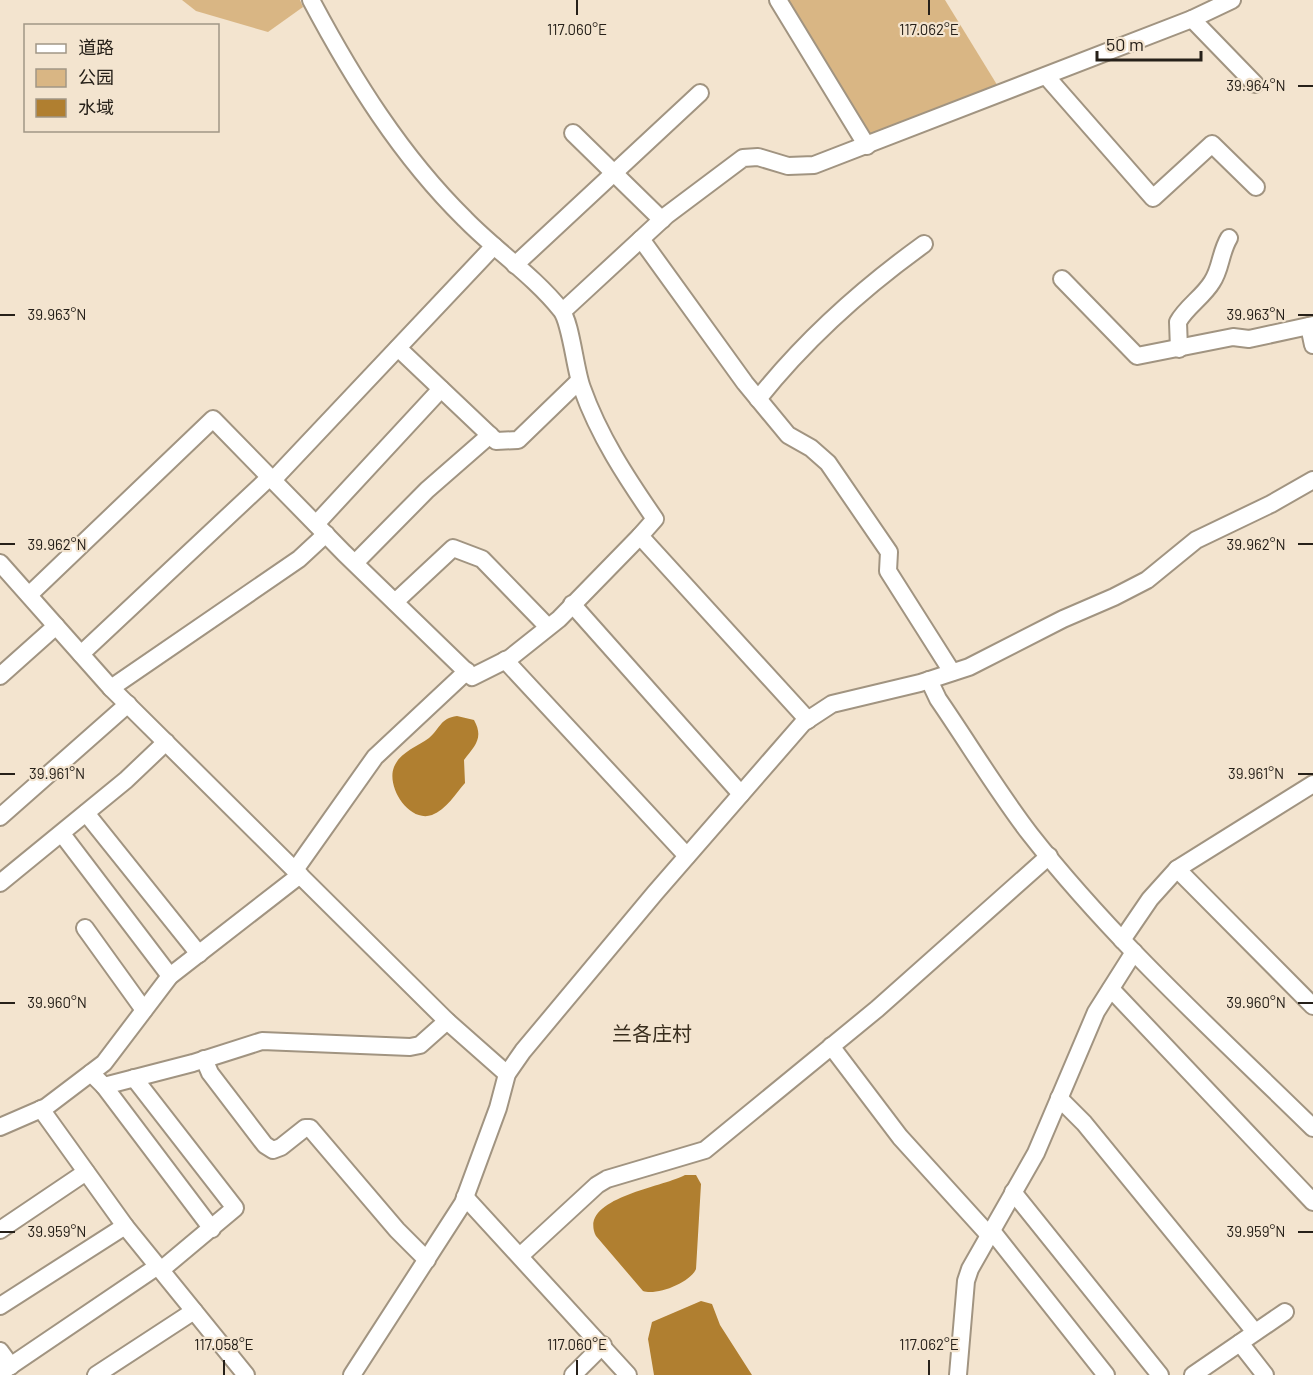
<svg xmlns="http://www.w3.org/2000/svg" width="1313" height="1375" viewBox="0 0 1313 1375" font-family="Barlow,'Noto Sans SC',sans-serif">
<rect width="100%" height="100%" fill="#f3e4cf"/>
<g fill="#d9b684">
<polygon points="182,0 300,0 303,7 268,32 196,11"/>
<polygon points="781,0 945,0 999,88 871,134 861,124"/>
</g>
<g fill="#b07f30">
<path d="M 457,716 L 474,720 C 484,738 475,746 464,760 L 465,783 C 456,793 446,810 432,815 C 409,823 386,787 394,767 C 400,752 417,747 429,738 C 440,729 440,718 457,716 Z"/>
<path d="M 685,1175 L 696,1175 L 701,1184 L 696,1269 C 690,1283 656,1296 643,1291 L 596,1236 C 577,1198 664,1187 685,1175 Z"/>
<polygon points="701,1301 712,1304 720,1325 752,1375 654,1375 648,1339 652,1322"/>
</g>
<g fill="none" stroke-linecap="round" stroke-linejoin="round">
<g stroke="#a19481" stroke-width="20">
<g id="minor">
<path d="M 311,0 C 353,79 401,156 465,219 C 495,250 534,276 561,310 C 571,322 575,370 582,388 C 599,436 626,477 655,519 L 640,536 L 808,720"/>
<polyline points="778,0 867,146"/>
<polyline points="1192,19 1255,84"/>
<polyline points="1046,76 1153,198 1212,144 1256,187"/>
<polyline points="573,133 662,220"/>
<polyline points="641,239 745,383 788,435 811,448 828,463 889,552 888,571 952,672"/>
<polyline points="515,265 700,93"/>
<polyline points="1062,279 1137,356 1233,337 1249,339 1313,325"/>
<polyline points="563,311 667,215 743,158 758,157 788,166 814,165 1192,19 1232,0"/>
<polyline points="1309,326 1313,345"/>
<polyline points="398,348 496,441 518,440 579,381"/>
<path d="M 1179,349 L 1178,322 C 1186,307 1203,297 1212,282 C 1221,269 1220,253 1229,238"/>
<path d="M 758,399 C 805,340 863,288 924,244"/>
<polyline points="273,480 494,246"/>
<polyline points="316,524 441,389"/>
<polyline points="0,563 111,688 447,1021 507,1074"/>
<polyline points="355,563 427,490 490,435"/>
<polyline points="29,595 213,419 344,553 472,677 510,658 559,619 640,536"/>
<polyline points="395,602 453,548 482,559 548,627"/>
<polyline points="572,604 741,794"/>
<polyline points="81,654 270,477"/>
<polyline points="505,660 687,856"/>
<polyline points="0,676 56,626"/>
<path d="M 929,680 L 938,699 C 969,744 997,791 1030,834 C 1114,941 1216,1033 1313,1128"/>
<polyline points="111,688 299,559 326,534"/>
<polyline points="86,813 199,954"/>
<polyline points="0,817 128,704"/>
<polyline points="62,834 170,976"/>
<polyline points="1177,869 1313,1006"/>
<polyline points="295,870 375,757 467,671"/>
<polyline points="0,883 126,780 166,742"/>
<polyline points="85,928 144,1010"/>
<polyline points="1122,940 1150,899 1177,869 1313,784"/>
<polyline points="1111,989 1313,1202"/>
<polyline points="831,1046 900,1137 989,1235"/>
<polyline points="204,1059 210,1073 265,1145 273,1150 281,1147 305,1128 310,1128 397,1230 427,1260"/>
<polyline points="91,1073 104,1086 193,1063 262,1041 410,1047 420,1045 447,1021"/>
<polyline points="134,1078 235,1208 161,1270"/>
<polyline points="104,1086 212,1229"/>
<polyline points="1059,1098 1084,1123 1255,1332"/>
<polyline points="41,1109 125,1226 246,1375"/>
<polyline points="0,1127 46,1107 104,1063 170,976 300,875"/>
<polyline points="1013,1192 1160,1375"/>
<polyline points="465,1197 628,1375"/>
<polyline points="0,1230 86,1172"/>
<polyline points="992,1231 1106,1375"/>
<polyline points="520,1256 597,1185 607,1179 705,1150 877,1009 1049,856"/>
<polyline points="0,1306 125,1226"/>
<polyline points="1240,1343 1265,1375"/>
<polyline points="0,1351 11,1366"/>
<polyline points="0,1373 158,1266"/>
<polyline points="96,1375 194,1311"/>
<polyline points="352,1375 463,1203 498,1108 507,1074 523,1051 655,893 803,723 832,704 920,683 969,667 1063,619 1114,597 1147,580 1196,540 1271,504 1313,480"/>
<polyline points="573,1375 603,1345"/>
<polyline points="958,1375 966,1281 970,1269 1036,1153 1096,1012 1134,952"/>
<polyline points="1193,1375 1285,1312"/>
</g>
</g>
<use href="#minor" stroke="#fff" stroke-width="16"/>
</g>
<path fill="none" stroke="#262019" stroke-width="2" d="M 577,0 L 577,15M 929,0 L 929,15M 1298,86 L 1313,86M 0,315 L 15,315M 1298,315 L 1313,315M 0,544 L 15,544M 1298,544 L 1313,544M 0,774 L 15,774M 1298,774 L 1313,774M 0,1003 L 15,1003M 1298,1003 L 1313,1003M 0,1232 L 15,1232M 1298,1232 L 1313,1232M 224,1360 L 224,1375M 577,1360 L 577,1375M 929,1360 L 929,1375"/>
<g text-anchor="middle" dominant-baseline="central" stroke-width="4.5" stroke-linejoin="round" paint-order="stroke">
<g font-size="20" fill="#372c1c" stroke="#f3e4cf">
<text x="652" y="1033">兰各庄村</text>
</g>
</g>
<g font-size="15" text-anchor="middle" fill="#262019" stroke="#f3e4cf" stroke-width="4.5" stroke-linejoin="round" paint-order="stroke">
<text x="577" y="35">117.060°E</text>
<text x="929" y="35">117.062°E</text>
<text x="1256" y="91">39.964°N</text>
<text x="57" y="320">39.963°N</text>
<text x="1256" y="320">39.963°N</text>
<text x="57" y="550">39.962°N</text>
<text x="1256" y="550">39.962°N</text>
<text x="57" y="779">39.961°N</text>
<text x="1256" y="779">39.961°N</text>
<text x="57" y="1008">39.960°N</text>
<text x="1256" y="1008">39.960°N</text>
<text x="57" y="1237">39.959°N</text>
<text x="1256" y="1237">39.959°N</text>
<text x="224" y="1350">117.058°E</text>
<text x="577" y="1350">117.060°E</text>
<text x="929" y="1350">117.062°E</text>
</g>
<rect x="24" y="24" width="195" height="108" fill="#f3e4cf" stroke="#a19686" stroke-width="1.5"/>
<rect x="36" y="44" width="30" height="9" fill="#ffffff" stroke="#a19686" stroke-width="1.5"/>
<text x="78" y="54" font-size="18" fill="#262019">道路</text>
<rect x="36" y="69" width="30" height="18" fill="#d9b684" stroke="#a19686" stroke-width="1.5"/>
<text x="78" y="84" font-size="18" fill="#262019">公园</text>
<rect x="36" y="99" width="30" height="18" fill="#b07f30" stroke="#a19686" stroke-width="1.5"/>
<text x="78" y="114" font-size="18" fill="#262019">水域</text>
<path d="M1097 51v9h104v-9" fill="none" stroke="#262019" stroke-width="3"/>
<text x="1106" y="51" font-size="18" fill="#262019" stroke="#f3e4cf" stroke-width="4.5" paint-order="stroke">50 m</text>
</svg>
